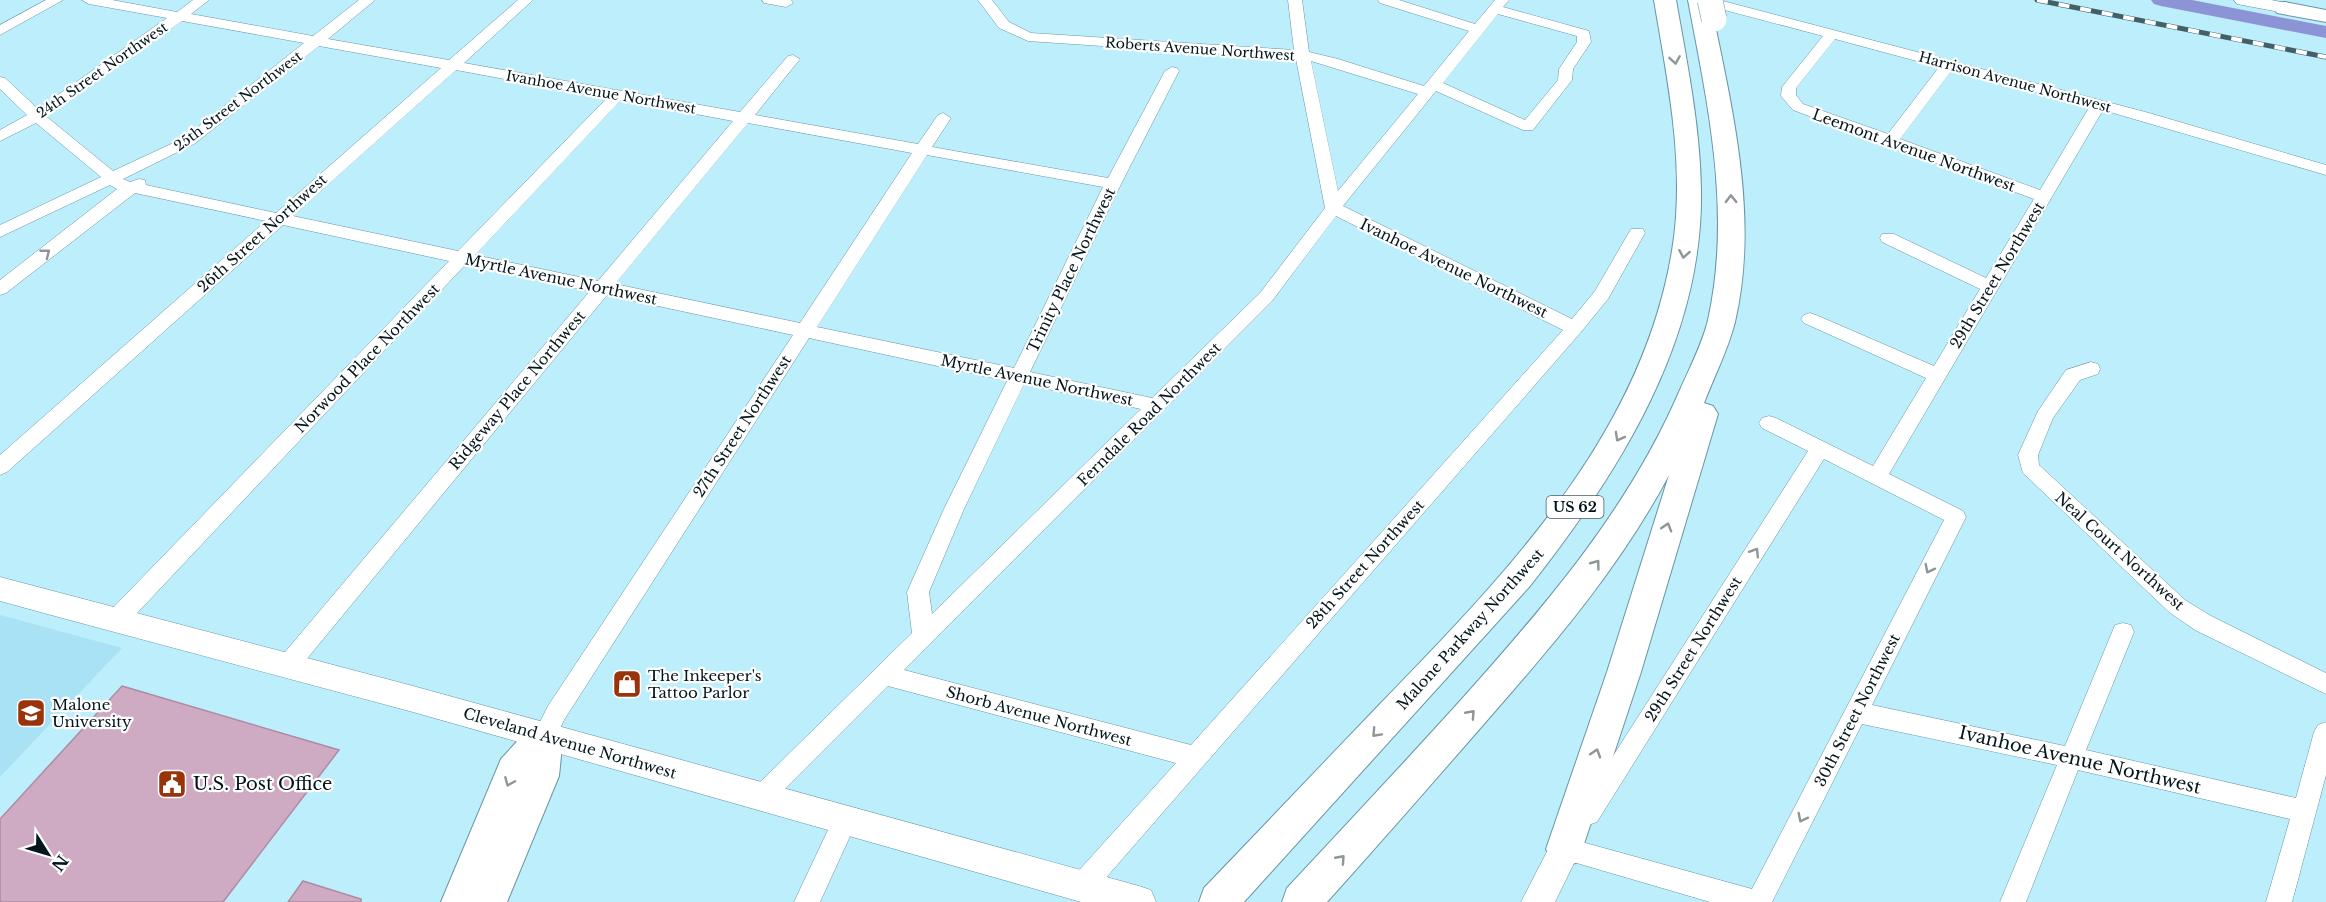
<svg xmlns="http://www.w3.org/2000/svg" width="2326" height="902" viewBox="0 0 2326 902" font-family="'Libre Baskerville',serif">
<rect width="100%" height="100%" fill="#bdeefc"/>
<polygon fill="#a9e2f4" points="0,615 122,648 0,777"/>
<g fill="none" stroke-linecap="round" stroke-linejoin="round">
<polygon fill="#8d94d5" fill-rule="evenodd" points="2151,0 2192,0 2326,26 2326,38 2161,6 2154,4"/>
</g>
<g fill="#cfaac3" stroke="#ae8ba3" stroke-width="1.5">
<polygon points="122,686 339,750 223,902 0,902 0,819"/>
<polygon points="303,881 361,899 361,902 288,902"/>
</g>
<g fill="none" stroke-linecap="round" stroke-linejoin="round">
<g stroke="#6895a3" stroke-width="1">
<g id="minor">
<polygon points="46,0 63,0 0,35 0,25"/>
<path d="M 82,0 L 112,0 L 177,12 L 193,0 L 209,0 L 191,14 L 313,36 L 359,0 L 375,0 L 328,39 L 449,60 L 518,0 L 533,0 L 464,63 L 740,112 L 788,56 L 793,55 L 800,59 L 755,115 L 918,144 L 938,115 L 943,113 L 951,118 L 932,147 L 1108,178 L 1165,71 L 1172,67 L 1177,68 L 1179,71 L 1121,184 L 1030,372 L 1152,398 L 1260,293 L 1325,208 L 1296,59 L 1028,41 L 999,28 L 978,0 L 992,0 L 1009,22 L 1031,33 L 1294,50 L 1288,0 L 1302,0 L 1309,52 L 1338,59 L 1424,86 L 1469,31 L 1380,3 L 1378,0 L 1399,0 L 1475,24 L 1495,0 L 1509,0 L 1503,7 L 1589,31 L 1591,42 L 1573,69 L 1572,80 L 1533,130 L 1523,130 L 1436,91 L 1343,206 L 1572,319 L 1595,291 L 1631,229 L 1643,229 L 1645,233 L 1608,299 L 1581,332 L 1091,895 L 1082,898 L 1073,895 L 1069,886 L 1073,877 L 1176,763 L 888,686 L 769,805 L 761,808 L 753,805 L 749,797 L 753,789 L 912,633 L 907,592 L 944,509 L 1007,381 L 809,338 L 564,720 L 553,743 L 545,747 L 537,743 L 533,736 L 548,706 L 793,335 L 607,295 L 296,672 L 288,675 L 280,672 L 277,665 L 280,658 L 590,291 L 466,264 L 123,628 L 115,630 L 107,628 L 104,621 L 107,614 L 449,261 L 283,225 L 7,472 L 0,475 L 0,455 L 266,221 L 135,193 L 6,293 L 0,295 L 0,280 L 117,189 L 110,185 L 0,237 L 0,225 L 101,177 L 36,123 L 0,141 L 0,130 L 27,115 L 0,89 L 0,77 L 5,78 L 38,109 L 167,18 L 89,4 ZM 1498,14 L 1577,36 L 1577,42 L 1559,69 L 1558,80 L 1525,120 L 1443,83 ZM 182,21 L 304,43 L 184,138 L 113,171 L 47,117 ZM 319,46 L 441,68 L 276,213 L 146,185 L 145,180 L 139,179 L 130,182 L 123,179 L 194,144 ZM 1311,61 L 1418,94 L 1338,191 ZM 456,70 L 607,98 L 458,251 L 293,216 ZM 621,100 L 733,121 L 598,281 L 475,255 ZM 748,123 L 912,153 L 800,323 L 615,284 ZM 927,155 L 1103,187 L 1014,368 L 817,327 ZM 1336,216 L 1563,330 L 1191,745 L 904,670 L 1272,301 ZM 1024,384 L 1141,409 L 932,614 L 929,592 L 964,509 Z"/>
<polygon points="762,0 791,0 793,3 786,7 764,3"/>
<path d="M 1696,0 L 1719,0 L 2149,113 L 2326,165 L 2326,175 L 2103,110 L 1889,474 L 1963,511 L 1966,517 L 1872,705 L 2065,746 L 2115,625 L 2123,623 L 2131,625 L 2134,632 L 2086,750 L 2296,798 L 2314,732 L 2318,725 L 2326,722 L 2326,775 L 2292,902 L 2266,902 L 2290,819 L 2078,770 L 2026,902 L 2000,902 L 2057,765 L 1862,724 L 1772,902 L 1710,902 L 1556,857 L 1553,849 C 1557,839 1560,834 1570,830 L 1579,834 L 1582,842 L 1752,889 L 1944,520 L 1824,459 L 1597,822 L 1588,825 L 1579,822 L 1576,814 L 1808,451 L 1762,428 L 1759,423 L 1762,418 L 1769,416 L 1776,418 L 1873,466 L 1926,378 L 1804,323 L 1801,319 L 1804,315 L 1810,313 L 1816,315 L 1934,366 L 1980,289 L 1882,242 L 1880,238 L 1882,234 L 1894,234 L 1986,278 L 2034,199 L 1793,110 L 1781,96 L 1782,87 L 1823,36 L 1698,3 ZM 1835,39 L 1939,67 L 1888,134 L 1803,104 L 1796,95 L 1796,88 ZM 1952,70 L 2090,106 L 2040,190 L 1900,139 Z"/>
<polygon points="2091,362 2098,364 2100,369 2098,374 2080,380 2053,418 2038,455 2039,465 2185,600 2211,616 2326,673 2326,694 2195,630 2169,612 2023,473 2018,455 2038,411 2066,370"/>
<polygon points="845,809 854,813 857,821 820,902 794,902 836,813"/>
</g>
</g>
<g stroke="#6895a3" stroke-width="1">
<g id="major">
<polygon points="2234,0 2271,0 2291,4 2294,8 2291,12 2285,13 2237,4"/>
<polygon points="0,577 413,686 1139,886 1151,890 1156,902 1081,902 413,712 51,615 0,601"/>
<polygon points="1565,833 1576,838 1581,849 1555,902 1521,902 1554,838"/>
</g>
</g>
<g stroke="#6895a3" stroke-width="2">
<g id="highway">
<path d="M 1654,0 L 1676,0 C 1687,63 1700,125 1701,189 C 1704,339 1619,473 1530,586 L 1253,892 L 1244,902 L 1199,902 L 1204,888 C 1263,827 1321,765 1380,704 C 1508,572 1649,428 1674,237 C 1684,158 1667,78 1654,0 Z"/>
<path d="M 1688,0 L 1710,0 C 1731,105 1760,215 1735,322 C 1728,350 1714,377 1704,403 L 1713,406 L 1718,414 L 1641,672 L 1578,862 L 1565,867 L 1552,862 L 1546,849 L 1607,672 L 1669,475 C 1622,564 1556,642 1490,717 C 1436,779 1382,841 1327,902 L 1282,902 L 1287,888 C 1345,826 1403,764 1460,701 C 1545,606 1628,510 1679,392 C 1689,369 1702,345 1708,320 C 1732,212 1708,106 1688,0 Z"/>
<polygon points="2285,2 2326,10 2326,22 2277,13 2274,8 2277,3"/>
<polygon points="545,720 558,725 563,736 559,776 507,902 441,902 501,759 532,725"/>
</g>
</g>
<use href="#minor" fill="#fff" fill-rule="evenodd"/>
<use href="#major" fill="#fff" fill-rule="evenodd"/>
<use href="#highway" fill="#fff" fill-rule="evenodd"/>
<g stroke="#436068" stroke-width="5">
<polyline id="rail" points="2037,0 2326,57"/>
</g>
<use href="#rail" stroke="#fff" stroke-width="4" stroke-dasharray="11" stroke-linecap="butt"/>
<g stroke="#6895a3" stroke-width="26" stroke-linecap="butt">
<polyline id="highway-bridge" points="1710,0 1714,19"/>
</g>
<use href="#highway-bridge" stroke="#fff" stroke-width="25"/>
</g>
<defs><path id="oneway-chevron" d="M-2-3.5L2.5 0L-2 3.5" fill="none" stroke-width="1.6" stroke-linecap="round" stroke-linejoin="round" transform="scale(1.5)"/></defs>
<g stroke="#8e9698">
<use href="#oneway-chevron" transform="translate(1675 60) rotate(81)"/>
<use href="#oneway-chevron" transform="translate(1731 199) rotate(-91)"/>
<use href="#oneway-chevron" transform="translate(46 253) rotate(-38)"/>
<use href="#oneway-chevron" transform="translate(1684 254) rotate(100)"/>
<use href="#oneway-chevron" transform="translate(1619 437) rotate(119)"/>
<use href="#oneway-chevron" transform="translate(1667 527) rotate(-73)"/>
<use href="#oneway-chevron" transform="translate(1755 552) rotate(-58)"/>
<use href="#oneway-chevron" transform="translate(1596 564) rotate(-53)"/>
<use href="#oneway-chevron" transform="translate(1929 569) rotate(117)"/>
<use href="#oneway-chevron" transform="translate(1471 714) rotate(-48)"/>
<use href="#oneway-chevron" transform="translate(1376 733) rotate(133)"/>
<use href="#oneway-chevron" transform="translate(1596 753) rotate(-72)"/>
<use href="#oneway-chevron" transform="translate(509 782) rotate(113)"/>
<use href="#oneway-chevron" transform="translate(1802 818) rotate(117)"/>
<use href="#oneway-chevron" transform="translate(1341 859) rotate(-48)"/>
</g>
<defs>
<g id="shop-square" transform="scale(1.5)"><rect x="-9" y="-9" width="18" height="18" rx="4" fill="#99330a" stroke="#fff"/><path d="M-5-2.5h2.3a2.7 3.5 0 0 1 5.4 0H5L5.5 6h-11ZM-1.5-2.5h3a1.5 2.3 0 0 0-3 0Z" fill="#fff"/></g>
<g id="university-square" transform="scale(1.5)"><rect x="-9" y="-9" width="18" height="18" rx="4" fill="#99330a" stroke="#fff"/><path d="M0-5L7-2L0 1L-7-2ZM-4 1L0 2.5L4 1V4Q0 6-4 4Z" fill="#fff"/></g>
<g id="civic-square" transform="scale(1.5)"><rect x="-9" y="-9" width="18" height="18" rx="4" fill="#99330a" stroke="#fff"/><path d="M-.6-6.5H3V-4.5H.6V-3L4-1V1h2V6H-6V1h2V-1L-.6-3ZM-1.2 2.5V6h2.4V2.5Z" fill="#fff"/></g>
</defs>
<g fill-rule="evenodd">
<use href="#shop-square" x="627" y="684"/>
<use href="#university-square" x="31" y="713"/>
<use href="#civic-square" x="172" y="784"/>
</g>
<g text-anchor="middle" dominant-baseline="central" stroke-width="4.5" stroke-linejoin="round" paint-order="stroke">
<g font-size="14" fill="#04161b" stroke="#fff">
<text transform="translate(1200 49) rotate(4)">Roberts Avenue Northwest</text>
<text transform="translate(102 70) rotate(-35)">24th Street Northwest</text>
<text transform="translate(2015 82) rotate(15)">Harrison Avenue Northwest</text>
<text transform="translate(601 92) rotate(10)">Ivanhoe Avenue Northwest</text>
<text transform="translate(238 101) rotate(-37)">25th Street Northwest</text>
</g>
<rect fill="#fff" stroke="#4f5c5f" stroke-width="1.5" x="1546.5" y="496" width="57" height="22" rx="4.5"/>
<g font-size="14" font-weight="bold" fill="#04161b">
<text x="1575" y="507">US 62</text>
</g>
<g font-size="15" fill="#04161b" stroke="#fff">
<text transform="translate(1914 150) rotate(20)">Leemont Avenue Northwest</text>
<text transform="translate(262 233) rotate(-42)">26th Street Northwest</text>
<text transform="translate(1454 268) rotate(26)">Ivanhoe Avenue Northwest</text>
<text transform="translate(1071 270) rotate(-64)">Trinity Place Northwest</text>
<text transform="translate(1997 275) rotate(-59)">29th Street Northwest</text>
<text transform="translate(561 279) rotate(12)">Myrtle Avenue Northwest</text>
<text transform="translate(367 358) rotate(-46)">Norwood Place Northwest</text>
<text transform="translate(1037 380) rotate(12)">Myrtle Avenue Northwest</text>
<text transform="translate(517 390) rotate(-50)">Ridgeway Place Northwest</text>
<text transform="translate(1149 414) rotate(-45)">Ferndale Road Northwest</text>
<text transform="translate(742 426) rotate(-57)">27th Street Northwest</text>
<text transform="translate(2120 551) rotate(42)">Neal Court Northwest</text>
<text transform="translate(1365 564) rotate(-48)">28th Street Northwest</text>
<text transform="translate(1470 629) rotate(-48)">Malone Parkway Northwest</text>
<text transform="translate(1693 649) rotate(-58)">29th Street Northwest</text>
<text transform="translate(1857 710) rotate(-63)">30th Street Northwest</text>
<text transform="translate(1039 716) rotate(15)">Shorb Avenue Northwest</text>
<text transform="translate(570 743) rotate(16)">Cleveland Avenue Northwest</text>
</g>
<g font-size="15" fill="#04161b" stroke="#fff" text-anchor="start">
<text x="648" y="675">The Inkeeper's<tspan x="648" dy="17">Tattoo Parlor</tspan></text>
<text x="52" y="704">Malone<tspan x="52" dy="17">University</tspan></text>
</g>
<g font-size="18" fill="#04161b" stroke="#fff">
<text transform="translate(2080 760) rotate(13)">Ivanhoe Avenue Northwest</text>
</g>
<g font-size="18" fill="#04161b" stroke="#fff" text-anchor="start">
<text x="193" y="784">U.S. Post Office</text>
</g>
</g>
<g transform="translate(48 854) rotate(127)" stroke="#ffffff" stroke-width="4.5" paint-order="stroke">
<path d="M0-4.5L10 22L0 15L-10 22Z" fill="#04161b"/>
<text y="-9" font-size="16" font-weight="bold" text-anchor="middle" fill="#04161b">N</text>
</g>
</svg>
